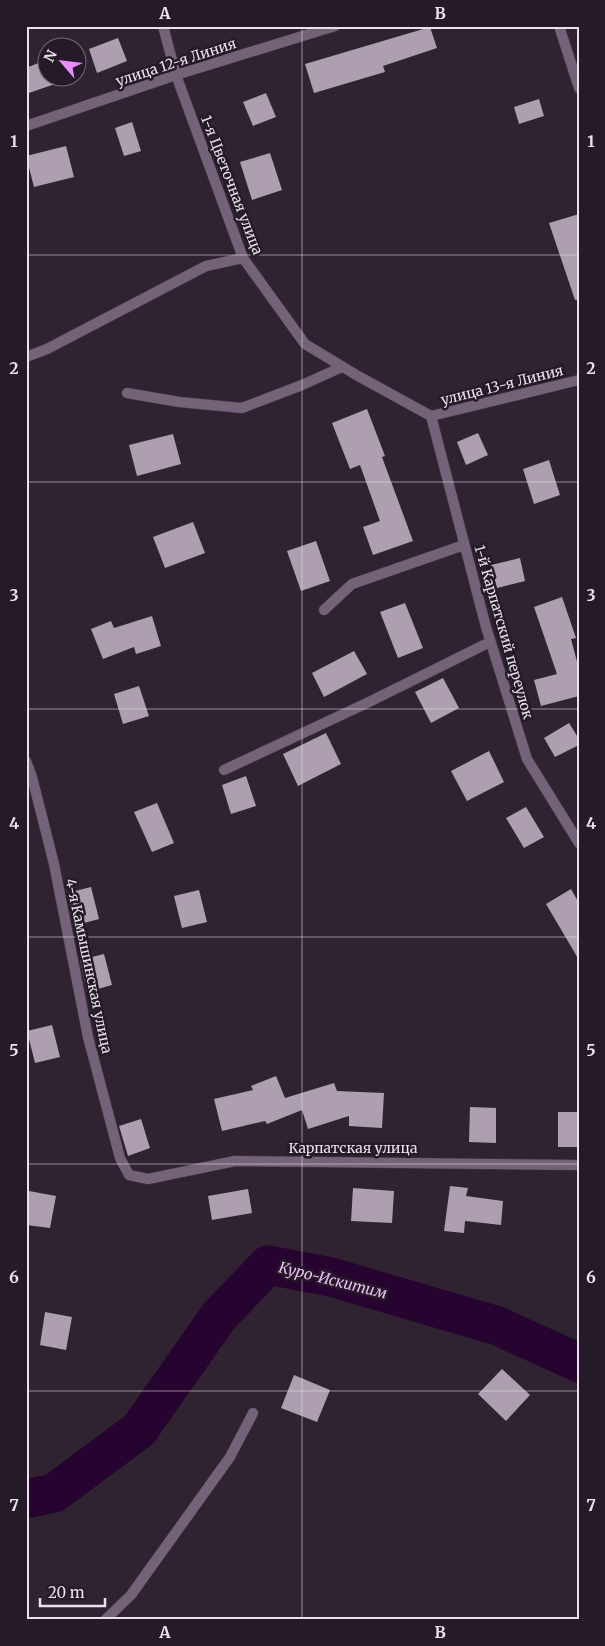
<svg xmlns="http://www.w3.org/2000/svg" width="605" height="1646" viewBox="0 0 605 1646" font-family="Merriweather,serif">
<rect width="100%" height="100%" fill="#2f2332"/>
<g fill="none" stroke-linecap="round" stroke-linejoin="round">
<polyline stroke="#27032f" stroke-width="39" points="26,1499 54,1493 139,1430 219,1316 268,1265 331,1277 498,1326 579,1363"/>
</g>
<g fill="#ad9eb0">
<polygon points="430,27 437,48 383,66 385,72 314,93 305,64"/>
<polygon points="118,38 127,61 97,73 89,49"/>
<polygon points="46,60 48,64 48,78 53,78 55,84 26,94 26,68"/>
<polygon points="266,93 276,117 253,126 243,102"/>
<polygon points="539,99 544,116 519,124 514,107"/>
<polygon points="132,122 141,151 124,156 115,128"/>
<polygon points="66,146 74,177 34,187 26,156"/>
<polygon points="270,153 282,190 252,200 240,162"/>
<polygon points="579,214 579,300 575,300 549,223"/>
<polygon points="367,409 385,456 382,457 413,541 373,555 363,527 380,521 360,465 350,469 332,423"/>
<polygon points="478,433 488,455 466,465 457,442"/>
<polygon points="173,434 181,464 137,476 129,445"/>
<polygon points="549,460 560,495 534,504 523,469"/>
<polygon points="193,522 205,553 165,568 153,537"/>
<polygon points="316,541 330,581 301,591 287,551"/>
<polygon points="520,558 525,581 497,588 491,565"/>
<polygon points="562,597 576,638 571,639 579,669 579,696 541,706 534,680 557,674 534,607"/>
<polygon points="405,603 423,648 398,658 380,612"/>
<polygon points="152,616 161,646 136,654 134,647 103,659 91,629 111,621 114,628"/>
<polygon points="354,651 367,674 324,697 312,673"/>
<polygon points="443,678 459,708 431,723 415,692"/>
<polygon points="139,686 149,716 123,724 114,694"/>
<polygon points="569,723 579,739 579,745 555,757 544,738"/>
<polygon points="326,733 341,764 298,786 283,754"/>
<polygon points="489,751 504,782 467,801 451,771"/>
<polygon points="246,776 256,806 231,814 222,785"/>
<polygon points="157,803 174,843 152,852 134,812"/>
<polygon points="526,807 544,837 524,848 506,818"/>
<polygon points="91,887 99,919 73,926 67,893"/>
<polygon points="571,889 579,903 579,960 546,904"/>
<polygon points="199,890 207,922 182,928 174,896"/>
<polygon points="104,954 112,985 87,992 80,960"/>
<polygon points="52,1025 60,1057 35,1063 27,1031"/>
<polygon points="276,1076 285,1098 334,1083 337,1091 384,1093 382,1128 349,1126 349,1116 308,1129 302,1110 267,1124 265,1121 222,1131 214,1099 253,1090 251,1086"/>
<polygon points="470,1107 496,1108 496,1143 469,1142"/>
<rect x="558" y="1112" width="21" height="35"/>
<polygon points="141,1119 150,1148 128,1156 119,1126"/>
<polygon points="450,1186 468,1188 466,1196 503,1201 501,1225 465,1221 464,1233 444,1231"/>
<polygon points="353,1188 394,1191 392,1223 351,1221"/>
<polygon points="248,1189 252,1213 212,1220 208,1196"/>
<polygon points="29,1191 56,1196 50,1228 26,1225"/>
<polygon points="45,1312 72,1317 66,1350 40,1345"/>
<polygon points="502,1369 530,1395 506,1421 478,1394"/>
<polygon points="294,1375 330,1390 317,1422 281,1408"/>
</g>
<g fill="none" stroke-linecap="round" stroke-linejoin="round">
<g stroke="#493e4c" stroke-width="11">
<g id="service">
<polyline points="163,26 176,75 243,258 305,344 358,376 431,416"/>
<polyline points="559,26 579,88"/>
<polyline points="26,126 176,75 335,26"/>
<polyline points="26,357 47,349 206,266 243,258"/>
<polyline points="127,393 179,402 242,408 302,385 342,367"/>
<polyline points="431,416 486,627 527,759 579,843"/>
<polyline points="431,416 579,380"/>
<polyline points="324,610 352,584 464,545"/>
<polyline points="26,761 32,777 54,864 88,1037 120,1158 129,1175 148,1179 235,1161 579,1165"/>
<polyline points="224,770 369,702 490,642"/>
<polyline points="105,1620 131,1595 230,1457 253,1413"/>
</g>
</g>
<use href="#service" stroke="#746278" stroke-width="10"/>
</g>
<path fill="none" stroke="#e9e2eb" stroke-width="1" stroke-opacity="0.55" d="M 302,26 L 302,1620M 26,255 L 579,255M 26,482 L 579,482M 26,709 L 579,709M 26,937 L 579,937M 26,1164 L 579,1164M 26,1391 L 579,1391"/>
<g text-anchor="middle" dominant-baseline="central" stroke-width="5" stroke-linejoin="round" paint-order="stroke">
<g font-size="14" fill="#e9e2eb" stroke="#251a28">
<text transform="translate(176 62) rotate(-18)">улица 12-я Линия</text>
<text transform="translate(232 185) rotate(69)">1-я Цветочная улица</text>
<text transform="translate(502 385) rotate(-14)">улица 13-я Линия</text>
<text transform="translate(504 632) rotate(74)">1-й Карпатский переулок</text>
<text transform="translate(89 966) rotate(78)">4-я Камышинская улица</text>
<text x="353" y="1148">Карпатская улица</text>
</g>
<g font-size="15" font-style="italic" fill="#eebef9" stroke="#251a28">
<text transform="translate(333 1280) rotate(14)">Куро-Искитим</text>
</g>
</g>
<rect width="605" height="1646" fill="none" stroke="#251a28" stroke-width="55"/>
<g transform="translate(62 62) rotate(298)"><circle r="24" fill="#251a28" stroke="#736a76"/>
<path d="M0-4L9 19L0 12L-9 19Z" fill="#e98dfe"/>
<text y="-8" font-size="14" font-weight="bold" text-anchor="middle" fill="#e9e2eb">N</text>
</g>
<path d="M40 1598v8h65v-8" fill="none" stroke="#e9e2eb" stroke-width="2.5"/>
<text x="48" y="1598" font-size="15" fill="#e9e2eb" stroke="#251a28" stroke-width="4" paint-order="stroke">20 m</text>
<rect x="28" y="28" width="550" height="1590" fill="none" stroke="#e9e2eb" stroke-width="2"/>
<g font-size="16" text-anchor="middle" font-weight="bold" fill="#e9e2eb">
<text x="165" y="19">A</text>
<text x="440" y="19">B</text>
<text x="14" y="147">1</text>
<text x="591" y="147">1</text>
<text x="14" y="374">2</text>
<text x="591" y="374">2</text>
<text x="14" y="601">3</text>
<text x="591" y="601">3</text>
<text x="14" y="829">4</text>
<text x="591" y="829">4</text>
<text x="14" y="1056">5</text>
<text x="591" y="1056">5</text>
<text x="14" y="1283">6</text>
<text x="591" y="1283">6</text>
<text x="14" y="1511">7</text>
<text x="591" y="1511">7</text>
<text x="165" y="1638">A</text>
<text x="440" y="1638">B</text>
</g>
</svg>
